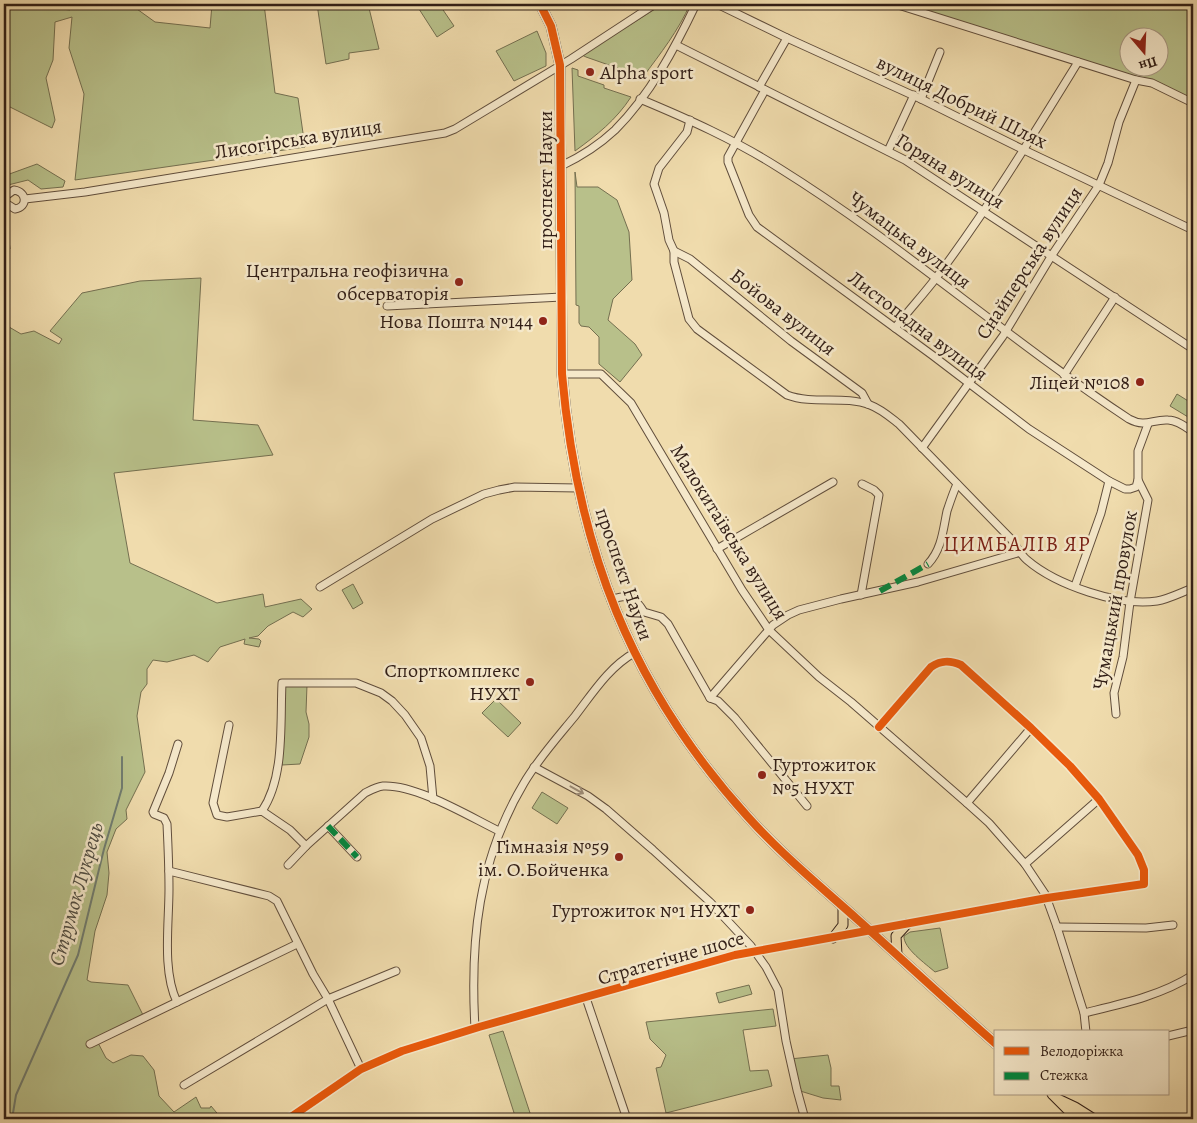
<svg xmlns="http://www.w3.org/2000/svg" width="1197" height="1123" viewBox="0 0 1197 1123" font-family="Alegreya,serif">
<rect width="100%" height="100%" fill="#f0dcad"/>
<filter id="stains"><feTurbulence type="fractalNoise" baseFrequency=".004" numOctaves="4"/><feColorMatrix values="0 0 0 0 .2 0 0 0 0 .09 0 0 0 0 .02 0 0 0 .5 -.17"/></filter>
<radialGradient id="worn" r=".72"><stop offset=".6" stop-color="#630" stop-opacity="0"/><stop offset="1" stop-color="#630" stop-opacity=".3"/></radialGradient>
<g fill="#b8c08a" stroke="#746f50" fill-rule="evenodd">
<polygon points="4,4 36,4 45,7 70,10 70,4 130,4 155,22 210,28 212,4 264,4 275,93 298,98 305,147 75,180 84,94 69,48 72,17 55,22 53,60 46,78 55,120 52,128 4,104"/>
<polygon points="317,4 368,4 379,49 349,53 349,59 326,64"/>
<polygon points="426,4 439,4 454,26 437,37 419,9"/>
<path d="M 663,4 L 690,4 C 679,30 660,54 643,77 L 586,57 L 582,55 Z"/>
<path d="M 903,4 L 1193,4 L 1193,99 L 1151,81 L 1136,78 ZM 1130,38 L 1160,38 L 1160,68 L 1130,68 Z"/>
<polygon points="537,31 546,53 546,66 514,81 496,51"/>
<path d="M 572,68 L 578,70 L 578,76 L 604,85 L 604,88 L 631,97 C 616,120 597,135 575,151 Z"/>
<polygon points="37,164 65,181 63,187 41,189 28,180 4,186 4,176"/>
<polygon points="575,172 577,187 598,187 617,200 629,232 632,280 613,299 608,320 635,344 642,355 620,382 599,364 599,337 589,327 581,326 579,323 579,306 576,305"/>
<polygon points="6,213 10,249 4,254 4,214"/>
<polygon points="201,278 193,420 258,425 273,455 114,473 130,563 217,603 263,594 265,607 301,599 312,609 303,617 293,612 268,626 258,636 249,638 259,639 261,641 259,647 244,644 245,639 220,647 208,662 194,655 167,662 153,660 147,669 147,684 141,692 137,716 145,772 126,810 127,819 116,829 107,852 109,873 107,895 95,931 87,980 91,982 128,985 143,1015 96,1039 106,1058 113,1063 131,1055 143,1056 154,1070 159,1096 174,1112 196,1097 201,1108 210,1108 211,1106 222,1119 98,1119 80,1114 65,1114 47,1119 4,1119 4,324 21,334 34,331 59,344 62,339 50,331 82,293 140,281"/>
<polygon points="1177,394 1193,404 1193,420 1170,406"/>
<polygon points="353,584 363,603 353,609 342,590"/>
<polygon points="284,685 307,685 306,712 309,724 309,737 300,764 282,765"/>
<polygon points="496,699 521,723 508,737 482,713"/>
<polygon points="542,792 568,808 557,824 532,808"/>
<path d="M 940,928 L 948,968 L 935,972 C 926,964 903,948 904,936 L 910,932 Z"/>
<polygon points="749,985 752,994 719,1003 716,993"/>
<polygon points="773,1009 776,1026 743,1030 750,1071 768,1070 772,1086 666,1113 656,1068 661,1067 666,1055 650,1039 646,1022"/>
<polygon points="503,1031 532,1119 516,1119 489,1035"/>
<polygon points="828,1055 831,1068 831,1086 839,1086 841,1100 823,1098 797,1090 790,1059"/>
</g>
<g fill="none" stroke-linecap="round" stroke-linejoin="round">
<polyline stroke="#707c70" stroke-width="2" points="12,1119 16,1095 78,955 104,849 122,788 122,757"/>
<g stroke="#614e3c" stroke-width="9">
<g id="minor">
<polyline points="717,4 787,38 921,99 1024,150 1193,230"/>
<polyline points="895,4 1136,80 1152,83 1193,103"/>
<polyline points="676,45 905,160 1193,349"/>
<polyline points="759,87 787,38"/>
<polyline points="765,90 728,157 728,162 749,215 757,227 932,355 1029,429 1109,481 1125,489 1130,489 1136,487 1138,480"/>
<path d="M 640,99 C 688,119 735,140 779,168 C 901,244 1009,340 1129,419 C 1146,428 1152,419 1168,420 C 1177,420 1186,427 1193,432"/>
<polyline points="921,99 940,52"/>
<path d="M 690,120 L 687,132 L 659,168 L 654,184 L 664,213 L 669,240 L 674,251 L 674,262 L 689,319 L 697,329 L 787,395 C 814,405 844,395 870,405 C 881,409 890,417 899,424 L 1011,539 C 1016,546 1021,555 1027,560 C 1056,585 1120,607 1157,601 C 1169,599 1182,592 1193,588"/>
<polyline points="888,151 914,95"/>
<path d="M 561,166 C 580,157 599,145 615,130 C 650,95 675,48 696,4"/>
<path d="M 7,195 L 14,190 C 27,192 28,207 15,209 L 7,204"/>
<polyline points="25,199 85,192 445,133 455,129 571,59 655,4"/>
<polyline points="674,251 690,259 791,341 862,393 868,404"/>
<polyline points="387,306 562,297"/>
<path d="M 895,328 C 908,311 923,295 936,278 C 988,209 1033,135 1078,62"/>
<polyline points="562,374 601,374 631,403 742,590 769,630 819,677 851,702 967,803 989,823 1025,864 1045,894 1057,927 1084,1013 1086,1032"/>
<polyline points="1064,375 1115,297"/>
<polyline points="922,448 1003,336 1052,255 1099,185 1108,163 1119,122 1136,80"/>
<polyline points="717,549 833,482"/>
<path d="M 928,564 C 942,549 943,530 947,511 C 950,502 953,493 957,484"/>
<polyline points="1075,586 1101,513 1109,481"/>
<polyline points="320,587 432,519 484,494 499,490 515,487 578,488"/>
<polyline points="861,595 879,495 874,490 862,484"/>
<path d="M 611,600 C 629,593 634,596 644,612 L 661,617 L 668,624 L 710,698 L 718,701 L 735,718 L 807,806"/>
<polyline points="710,698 773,625 788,615 799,610 841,599 918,582 1021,552"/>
<polyline points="1116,714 1114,693 1123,657 1130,602 1148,500 1138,480 1138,451 1148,424"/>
<polyline points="229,725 213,803 217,815 227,817 262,811 290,830 306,846"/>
<polyline points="534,767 588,796 606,809 653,850 710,902 751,946 766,967 778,990 786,1041 797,1090 805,1119"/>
<polyline points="967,803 1031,728"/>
<path d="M 262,811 C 285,777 280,724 282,683 L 356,683 L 381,693 L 392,701 L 405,715 L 421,738 L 430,766 L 433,799"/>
<polyline points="328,826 357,857"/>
<polyline points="1025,864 1099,799"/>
<path d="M 288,865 L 306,846 L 365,793 C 371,790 376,787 383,786 C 416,784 470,817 499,831"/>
<polyline points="169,871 269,896 277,901 313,974 328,999 361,1069"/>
<polyline points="1057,927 1146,928 1173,925"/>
<polyline points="586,998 627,1119"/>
<path d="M 177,1002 C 162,971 169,924 169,889 C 169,867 168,845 167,824 L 164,818 L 154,814 L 153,812 L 169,773 L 178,744"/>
<path d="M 1084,1013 C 1121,1004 1160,996 1193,975"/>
<path d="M 475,1028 C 470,941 478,860 524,783 C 538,759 557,738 575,716 C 592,694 609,667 634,653"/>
<polyline points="1168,1036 1193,1030"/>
<polyline points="90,1044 297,944"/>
<polyline points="184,1085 328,999 396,971"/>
<path d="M 288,1119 L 361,1069 L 402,1051 L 479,1027 L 735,955 L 1047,898 L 1144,884 L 1144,870 L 1138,855 L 1099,799 L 1070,766 L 1031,728 L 961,665 C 950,660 941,660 931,667 L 879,727"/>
</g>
</g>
<g stroke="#311e16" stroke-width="11">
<g id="major">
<path d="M 540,4 L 551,26 L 560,65 L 562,374 C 577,547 630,687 748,817 C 781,854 820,886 857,919 C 903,960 949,1003 996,1044"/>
<polyline points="833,938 843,925 843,907"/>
<polyline points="897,955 896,936 907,924"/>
<polyline points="1052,1094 1077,1119"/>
<polyline points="1058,1099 1075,1107 1094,1119"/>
</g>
</g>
<use href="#minor" stroke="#f5e8ca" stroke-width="7"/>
<use href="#major" stroke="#f0dcad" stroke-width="9"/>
<g stroke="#00873e" stroke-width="6" stroke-dasharray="12 6" stroke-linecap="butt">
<polyline points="880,591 928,564"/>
<polyline points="328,826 357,857"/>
</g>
<g stroke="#f5e8ca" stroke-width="11">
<g id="cycleway">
<path d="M 540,4 L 551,26 L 560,65 L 562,374 C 577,547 630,687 748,817 C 781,854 820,886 857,919 C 903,960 949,1003 996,1044"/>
<path d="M 288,1119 L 361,1069 L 402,1051 L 479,1027 L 735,955 L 1047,898 L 1144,884 L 1144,870 L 1138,855 L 1099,799 L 1070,766 L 1031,728 L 961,665 C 950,660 941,660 931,667 L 879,727"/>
</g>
</g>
<use href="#cycleway" stroke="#e8590c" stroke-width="8"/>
</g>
<defs><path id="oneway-shaft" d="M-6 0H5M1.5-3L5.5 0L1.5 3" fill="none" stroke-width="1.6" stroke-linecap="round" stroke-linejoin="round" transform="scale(1.25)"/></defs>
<use stroke="#9d8d79" href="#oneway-shaft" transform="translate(577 790) rotate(29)"/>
<g fill="#8f2418" stroke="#f5e8ca" stroke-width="2">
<circle cx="590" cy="72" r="5"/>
<circle cx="459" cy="282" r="5"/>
<circle cx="543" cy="321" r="5"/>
<circle cx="1140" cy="382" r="5"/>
<circle cx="530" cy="682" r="5"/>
<circle cx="762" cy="775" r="5"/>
<circle cx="619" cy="857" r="5"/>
<circle cx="750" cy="910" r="5"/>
</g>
<g text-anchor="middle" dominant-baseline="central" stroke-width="5" stroke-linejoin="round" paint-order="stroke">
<g font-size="20" fill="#311e16" stroke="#f5e8ca" text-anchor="end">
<text x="600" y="72" text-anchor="start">Alpha sport</text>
<text x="449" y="270">Центральна геофізична<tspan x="449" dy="23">обсерваторія</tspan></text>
<text x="533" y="321">Нова Пошта №144</text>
<text x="1130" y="382">Ліцей №108</text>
<text x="520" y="670">Спорткомплекс<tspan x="520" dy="23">НУХТ</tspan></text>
<text x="772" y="764" text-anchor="start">Гуртожиток<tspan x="772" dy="23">№5 НУХТ</tspan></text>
<text x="609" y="846">Гімназія №59<tspan x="609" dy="23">ім. О.Бойченка</tspan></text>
<text x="740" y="910">Гуртожиток №1 НУХТ</text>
</g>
<g font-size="20" fill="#311e16" stroke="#f5e8ca">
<text transform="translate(962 102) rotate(26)">вулиця Добрий Шлях</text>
<text transform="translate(298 139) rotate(-9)">Лисогірська вулиця</text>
<text transform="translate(950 171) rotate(32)">Горяна вулиця</text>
<text transform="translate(545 180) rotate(-90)">проспект Науки</text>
<text transform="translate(910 240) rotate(37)">Чумацька вулиця</text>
<text transform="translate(1029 263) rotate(-57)">Снайперська вулиця</text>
<text transform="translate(783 312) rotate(38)">Бойова вулиця</text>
<text transform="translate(918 326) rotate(37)">Листопадна вулиця</text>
<text transform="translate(729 532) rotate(58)">Малокитаївська вулиця</text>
<text transform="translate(624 574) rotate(71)">проспект Науки</text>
<text transform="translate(1115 600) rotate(-80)">Чумацький провулок</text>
<text transform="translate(671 958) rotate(-16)">Стратегічне шосе</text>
</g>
<g font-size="21" letter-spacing="1" fill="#7a1f14" stroke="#f5e8ca">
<text x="1017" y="544">ЦИМБАЛІВ ЯР</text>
</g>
<g font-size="21" font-style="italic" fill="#504d43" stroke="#f5e8ca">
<text transform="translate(76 894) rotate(-74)">Струмок Лукрець</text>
</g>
</g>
<rect width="1197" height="1123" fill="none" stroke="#f0dcad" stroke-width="20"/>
<rect x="5" y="5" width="1187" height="1113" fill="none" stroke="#311e16" stroke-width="2.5"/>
<rect x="10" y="10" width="1177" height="1103" fill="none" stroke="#311e16"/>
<rect x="994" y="1030" width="175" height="65" fill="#f5e8ca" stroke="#a79782"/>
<rect x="1004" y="1047" width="25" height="8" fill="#e8590c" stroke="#a79782"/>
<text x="1040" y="1056" font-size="15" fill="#311e16">Велодоріжка</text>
<rect x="1004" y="1072" width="25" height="8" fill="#00873e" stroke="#a79782"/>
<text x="1040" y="1080" font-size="15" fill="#311e16">Стежка</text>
<g transform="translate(1144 52) rotate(161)"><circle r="24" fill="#f5e8ca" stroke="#a79782"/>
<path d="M0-4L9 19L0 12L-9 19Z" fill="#8f2418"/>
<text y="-8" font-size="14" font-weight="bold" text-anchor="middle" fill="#311e16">Пн</text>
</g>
<rect width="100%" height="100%" filter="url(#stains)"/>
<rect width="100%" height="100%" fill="url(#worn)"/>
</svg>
